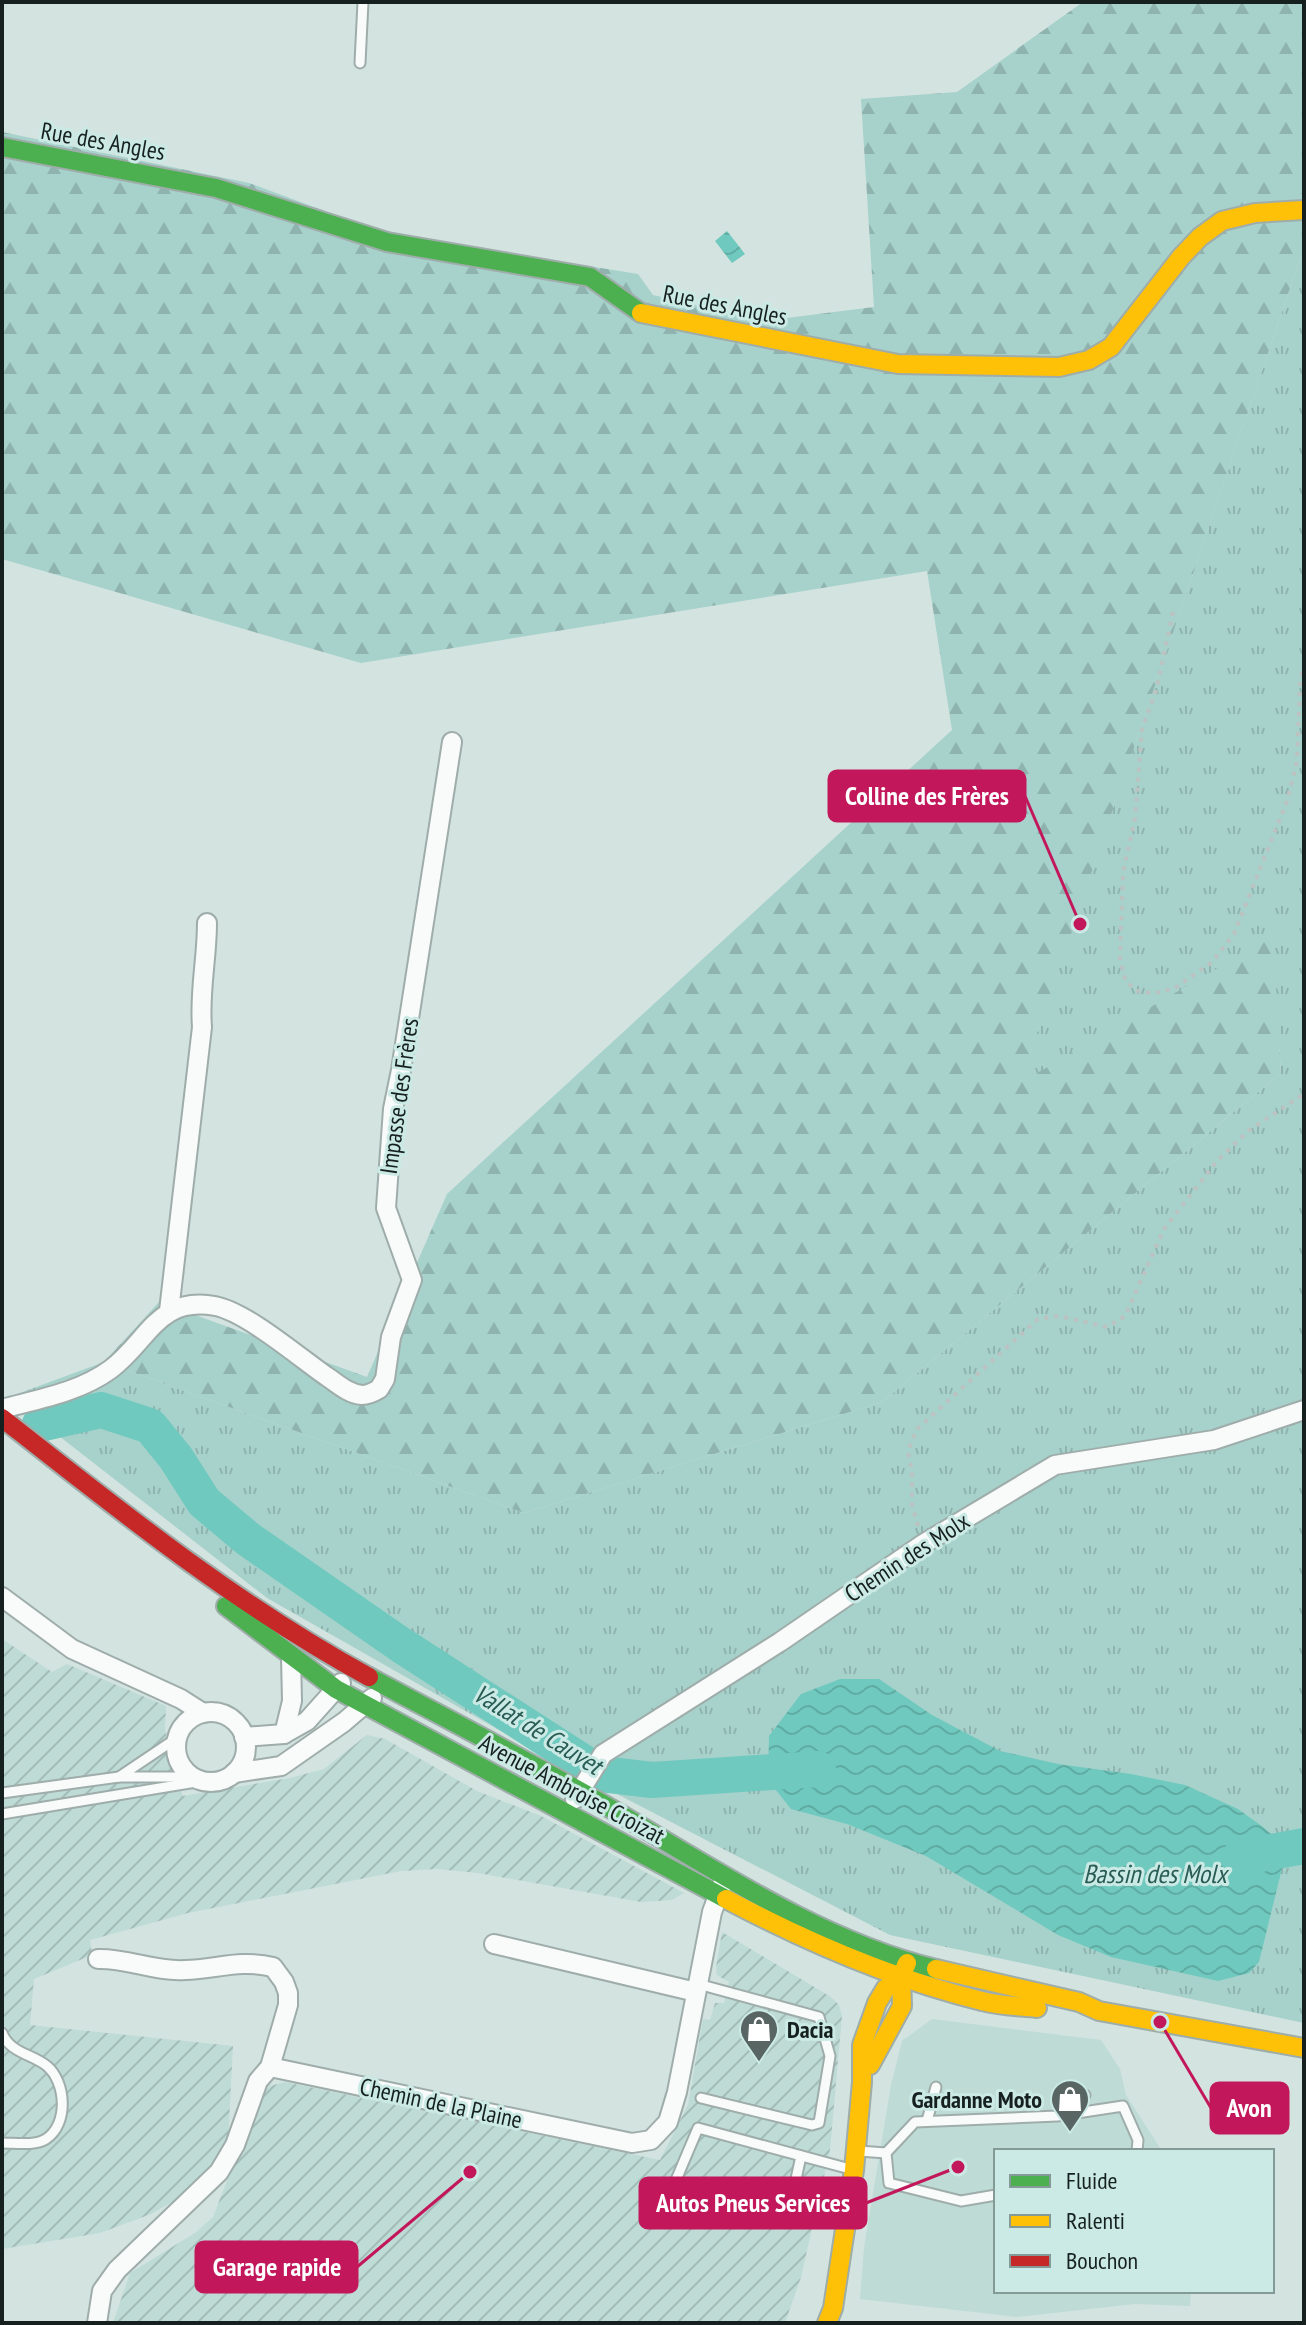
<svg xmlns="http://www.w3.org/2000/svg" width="1306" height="2325" viewBox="0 0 1306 2325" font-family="'PT Sans Narrow',sans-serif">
<defs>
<pattern id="industrial-furrows" width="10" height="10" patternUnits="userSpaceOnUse" patternTransform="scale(2)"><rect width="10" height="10" fill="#bedbd6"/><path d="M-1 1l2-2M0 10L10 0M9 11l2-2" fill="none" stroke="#a3bcb7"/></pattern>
<pattern id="grass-tufts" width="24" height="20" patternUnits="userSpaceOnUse" patternTransform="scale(2)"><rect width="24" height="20" fill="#a7d1cb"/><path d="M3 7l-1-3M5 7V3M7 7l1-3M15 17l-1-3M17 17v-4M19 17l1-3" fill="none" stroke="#8fb3ae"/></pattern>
<pattern id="forest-firs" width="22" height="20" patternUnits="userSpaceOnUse" patternTransform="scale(2)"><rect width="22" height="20" fill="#a7d1cb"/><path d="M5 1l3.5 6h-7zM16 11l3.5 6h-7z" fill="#8fb3ae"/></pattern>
<pattern id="water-waves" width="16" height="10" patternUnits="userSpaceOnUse" patternTransform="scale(2)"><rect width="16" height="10" fill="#6fc9be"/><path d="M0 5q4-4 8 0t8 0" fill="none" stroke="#5faca3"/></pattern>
</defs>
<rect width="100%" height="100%" fill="#d2e3e0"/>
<polygon fill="#bedbd6" points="932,2019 1101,2040 1120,2069 1126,2095 1162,2151 996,2151 996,2291 1191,2291 1190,2306 1135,2304 1017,2317 860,2299 864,2248 891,2085 902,2041"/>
<g fill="url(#industrial-furrows)">
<polygon points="2,1639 52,1672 67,1664 166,1706 165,1728 170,1766 183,1796 290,1778 324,1769 367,1735 385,1739 477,1791 541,1816 684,1893 672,1900 641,1902 478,1873 437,1869 401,1871 188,1913 90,1940 92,1955 34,1979 30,2025 233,2046 228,2143 213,2170 197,2188 151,2214 100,2233 2,2249"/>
<polygon points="722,1932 831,1997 839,2005 842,2016 830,2150 801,2277 785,2323 113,2323 130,2273 195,2233 213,2217 260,2095 270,2086 285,2082 660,2160 688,2105 703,2019 710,2020 715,2003 724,2003 729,1982 717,1975 716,1967"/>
</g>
<polygon fill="url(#grass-tufts)" points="1304,247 1304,2023 890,1935 559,1764 267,1598 9,1397 104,1362 524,1513 882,1402 1281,1073 1272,937 1019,1085"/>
<polygon fill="url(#forest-firs)" points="1083,2 1304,2 1304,247 1020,1083 1273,936 1281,1073 882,1402 524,1513 104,1362 159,1302 367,1377 447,1194 952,730 927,571 361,663 2,559 2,132 249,183 384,233 638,274 653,295 763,321 874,307 861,99 957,92"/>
<g fill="url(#water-waves)">
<polygon points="727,231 745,254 732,263 715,241"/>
<polygon points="840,1679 879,1679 932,1715 1000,1751 1058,1764 1131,1774 1185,1785 1238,1809 1263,1827 1287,1848 1259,1962 1249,1973 1218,1981 1111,1957 1058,1935 926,1856 847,1824 791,1809 768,1780 769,1736 801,1694"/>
</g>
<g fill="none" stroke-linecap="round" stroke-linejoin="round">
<g stroke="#6fc9be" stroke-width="36">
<polyline points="40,1424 101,1410 150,1426 176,1458 204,1502 248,1539 401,1645 601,1774 652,1780 818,1769"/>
<polyline points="1239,1858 1304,1846"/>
</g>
<g stroke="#9fadaa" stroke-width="13">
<g id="lane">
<polyline points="360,63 363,2"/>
<polyline points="119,1777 177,1738"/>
<polyline points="2,1793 119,1777 192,1777"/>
<polyline points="2,1814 202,1781"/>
<polyline points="698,1984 819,2017 830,2056 819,2123 812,2125 701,2098"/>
<path d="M 2,2033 C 10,2053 32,2054 47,2066 C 66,2082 69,2124 46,2139 C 35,2146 15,2143 2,2143"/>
<polyline points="1075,2114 1085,2095"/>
<polyline points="927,2121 936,2087"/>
<polyline points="859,2151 886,2153"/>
<polyline points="676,2180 698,2128 850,2169"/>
<polyline points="996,2195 961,2201 889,2183 886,2153 915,2122 1057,2116 1123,2106 1138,2140 1137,2151"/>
<polyline points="791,2202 801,2156"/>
</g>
</g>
<g stroke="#9fadaa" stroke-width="22">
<g id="street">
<path d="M 169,1311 L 202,1027 C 199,992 207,959 207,923"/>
<path d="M 2,1409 C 39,1399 80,1392 111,1369 C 149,1340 158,1296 215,1306 C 247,1312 301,1359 329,1378 C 339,1385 349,1394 362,1395 C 367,1395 374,1392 379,1389 L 385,1379 L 391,1337 L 412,1280 L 386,1208 L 393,1109 L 401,1070 L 452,742"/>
<polyline points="2,1597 72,1649 181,1699 203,1713"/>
<circle cx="211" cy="1747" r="35"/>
<polyline points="284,1734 292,1701 291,1657"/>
<polyline points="244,1737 284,1734 307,1721 341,1683"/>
<polyline points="234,1773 281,1766 344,1722 372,1698"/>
<polyline points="575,1799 603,1754 780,1642 923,1544 1055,1465 1214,1440 1304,1410"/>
<polyline points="494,1944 696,1992"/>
<polyline points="270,2067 632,2143 651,2140 668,2122 677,2092 712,1912 722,1885"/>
<path d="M 97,2323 L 102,2291 L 117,2270 L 219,2172 L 235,2145 L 258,2081 L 270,2067 L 288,2005 L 288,1993 L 284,1982 L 273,1967 C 239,1959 218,1969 185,1970 C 155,1972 127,1958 98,1959"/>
</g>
</g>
<g stroke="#9fadaa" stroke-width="22">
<g id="fast">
<polyline points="2,147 216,188 387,242 590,277 641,313"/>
<polyline points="226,1606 336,1689 726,1899"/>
<path d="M 369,1677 C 451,1721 534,1764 615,1811 C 715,1870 823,1942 936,1969"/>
</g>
</g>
<g stroke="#9fadaa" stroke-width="22">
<g id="slow">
<polyline points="641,313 898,364 1059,367 1089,360 1111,347 1181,257 1200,237 1222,221 1255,213 1304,210"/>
<path d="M 726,1899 C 807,1942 892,1979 982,2001 C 1000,2006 1019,2006 1037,2008"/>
<polyline points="936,1969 1079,2002 1099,2011 1304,2048"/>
<polyline points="870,2065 902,2006 901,1977"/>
<polyline points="827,2323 833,2308 854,2170 862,2082 862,2045 877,2003 886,1988 901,1977 907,1963"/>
</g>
</g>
<g stroke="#9fadaa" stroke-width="22">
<path id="jam" d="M 2,1418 C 120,1511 237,1605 369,1677"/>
</g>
<g stroke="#bcc2c1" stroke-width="4" stroke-dasharray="4 6" stroke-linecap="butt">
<polyline points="1173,612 1156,691 1142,729 1135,818 1123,873 1120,959 1126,982 1139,992 1155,993 1175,988 1212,962 1234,934 1287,801 1297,761 1300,683 1304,664"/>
<polyline points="918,1526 912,1505 912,1472 908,1452 916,1430 1038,1319 1059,1316 1107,1327 1125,1316 1164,1229 1217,1161 1248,1131 1304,1094"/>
</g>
<use href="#lane" stroke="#f8fbfa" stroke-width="9"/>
<use href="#street" stroke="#f8fbfa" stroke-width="18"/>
<use href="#fast" stroke="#4caf50" stroke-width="18"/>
<use href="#slow" stroke="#ffc107" stroke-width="18"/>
<use href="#jam" stroke="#c62828" stroke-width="18"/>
</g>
<defs>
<g id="shop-pin" transform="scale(2)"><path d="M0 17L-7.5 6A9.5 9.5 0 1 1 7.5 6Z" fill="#586563" stroke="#cbeae5"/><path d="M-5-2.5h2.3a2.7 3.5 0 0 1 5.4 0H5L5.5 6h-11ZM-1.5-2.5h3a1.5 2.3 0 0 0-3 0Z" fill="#fff"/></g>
</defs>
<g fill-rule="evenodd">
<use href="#shop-pin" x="759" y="2029"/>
<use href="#shop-pin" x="1070" y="2099"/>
</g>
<g text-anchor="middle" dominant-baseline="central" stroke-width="6" stroke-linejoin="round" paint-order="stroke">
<g font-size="24" fill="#16211f" stroke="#cbeae5">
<text transform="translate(103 141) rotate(10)">Rue des Angles</text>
<text transform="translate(725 305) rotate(11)">Rue des Angles</text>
<text transform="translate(399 1096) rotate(-82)">Impasse des Frères</text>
<text transform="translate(907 1557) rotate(-33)">Chemin des Molx</text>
<text transform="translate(572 1789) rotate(28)">Avenue Ambroise Croizat</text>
<text transform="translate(441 2103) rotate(12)">Chemin de la Plaine</text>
</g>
<g font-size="24" font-weight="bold" fill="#16211f" stroke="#cbeae5" text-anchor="start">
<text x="787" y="2029">Dacia</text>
<text x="1042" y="2099" text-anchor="end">Gardanne Moto</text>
</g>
<g font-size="26" font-style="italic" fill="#2a5c56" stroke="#cbeae5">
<text transform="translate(538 1729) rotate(32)">Vallat de Cauvet</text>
<text x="1155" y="1873">Bassin des Molx</text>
</g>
</g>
<path fill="none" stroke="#c2185b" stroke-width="3" d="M1080 924L1025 796M1160 2022L1211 2108M958 2167L866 2203M470 2172L357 2267"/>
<g fill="#c2185b" stroke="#cbeae5" stroke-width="3">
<circle cx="1080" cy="924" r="8"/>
<circle cx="1160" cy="2022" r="8"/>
<circle cx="958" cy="2167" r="8"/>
<circle cx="470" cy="2172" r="8"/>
</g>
<g fill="#c2185b" stroke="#c2185b" stroke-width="3">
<rect x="829" y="771" width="196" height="50" rx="8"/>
<rect x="1211" y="2083" width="77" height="50" rx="8"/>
<rect x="640" y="2178" width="226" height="50" rx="8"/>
<rect x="196" y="2242" width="161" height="50" rx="8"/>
</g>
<g font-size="26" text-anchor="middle" font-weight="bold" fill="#fff">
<text x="927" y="805">Colline des Frères</text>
<text x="1249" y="2117">Avon</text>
<text x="753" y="2212">Autos Pneus Services</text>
<text x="277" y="2276">Garage rapide</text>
</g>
<rect width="1306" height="2325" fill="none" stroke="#16211f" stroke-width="8"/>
<rect x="994" y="2149" width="280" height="144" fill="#cbeae5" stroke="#839a96" stroke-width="2"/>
<rect x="1010" y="2175" width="40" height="12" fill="#4caf50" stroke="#839a96" stroke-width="2"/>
<text x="1066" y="2189" font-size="24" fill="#16211f">Fluide</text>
<rect x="1010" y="2215" width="40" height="12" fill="#ffc107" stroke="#839a96" stroke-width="2"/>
<text x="1066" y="2229" font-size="24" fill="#16211f">Ralenti</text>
<rect x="1010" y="2255" width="40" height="12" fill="#c62828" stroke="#839a96" stroke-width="2"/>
<text x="1066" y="2269" font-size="24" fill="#16211f">Bouchon</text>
</svg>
